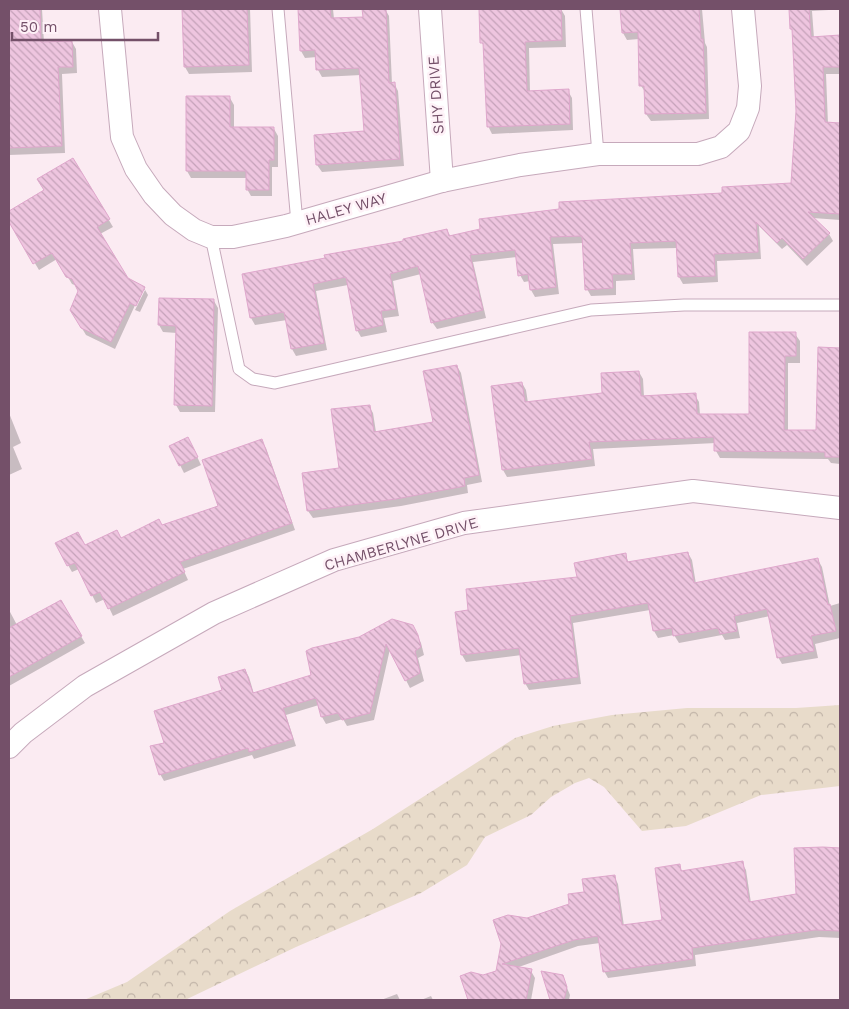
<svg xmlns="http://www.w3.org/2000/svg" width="849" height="1009" viewBox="0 0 849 1009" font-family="'Work Sans',sans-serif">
<defs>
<pattern id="forest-crowns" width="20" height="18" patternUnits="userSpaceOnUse" patternTransform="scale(1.25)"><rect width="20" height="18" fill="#e8dbca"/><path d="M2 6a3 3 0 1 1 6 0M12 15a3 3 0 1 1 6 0" fill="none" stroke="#c1b4a8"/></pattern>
<pattern id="building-back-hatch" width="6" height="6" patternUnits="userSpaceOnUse" patternTransform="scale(1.25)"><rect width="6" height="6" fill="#eec5df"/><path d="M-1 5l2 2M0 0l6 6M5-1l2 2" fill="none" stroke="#c5a2b9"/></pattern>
</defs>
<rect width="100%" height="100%" fill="#fbebf2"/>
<polygon fill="url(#forest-crowns)" points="840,705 840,786 761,795 686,826 642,831 604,787 589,778 575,783 551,797 531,815 485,837 467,865 421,893 296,947 185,1000 84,1000 127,982 230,911 373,829 515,738 553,726 612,715 687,708 796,708"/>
<g fill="#0003">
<polygon points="9,9 42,9 44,43 72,42 76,49 77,73 62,74 65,153 9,155"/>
<polygon points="183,9 250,9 252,72 189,74 185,67"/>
<polygon points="299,9 333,9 334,19 364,18 364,10 385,9 389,16 392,84 394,83 398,91 404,166 322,172 317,165 365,132 361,75 322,77 318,70 317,57 305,58 301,51"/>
<polygon points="480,9 561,9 565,16 566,47 529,48 530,92 568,91 572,98 573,130 492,134 488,126 485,48 482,43"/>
<polygon points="621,9 702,9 705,43 707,47 709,119 651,121 646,114 646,93 641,86 639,39 627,40 623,33"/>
<polygon points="790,9 829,9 829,10 812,11 814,38 840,36 840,74 826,74 828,124 840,124 840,220 813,218 829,234 833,241 807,266 787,245 782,249 759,226 761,259 717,261 718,282 683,284 679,277 678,248 633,249 635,280 616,281 616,295 591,296 587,289 584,243 553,244 559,294 535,297 531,290 530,281 524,282 520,275 517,257 473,262 486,318 437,329 432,322 421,274 393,281 399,316 384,318 387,332 361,337 357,330 348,285 316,291 327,350 296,356 292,349 287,320 255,325 251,318 243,275 405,242 447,230 451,237 793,184 798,111 794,33 791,29"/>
<polygon points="187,98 230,98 234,105 234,129 274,129 278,136 278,167 272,167 272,196 251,196 247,189 247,178 191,178 187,171"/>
<polygon points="73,160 113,227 100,234 127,279 144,288 148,295 140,312 135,310 145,290 142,290 115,349 86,335 71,310 80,291 77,286 72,284 57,259 39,270 9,220 9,213 46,191"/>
<polygon points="214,301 218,308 215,412 180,412 176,405 177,333 163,332 159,325"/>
<polygon points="795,334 800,341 800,363 788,363 788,431 817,431 819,349 840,349 840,464 831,463 828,459 720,458 716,451 716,443 593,449 595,466 507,477 503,470 492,387 522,383 526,390 528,403 603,394 639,372 643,379 644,397 695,395 699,402 700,415 750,415"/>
<polygon points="457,366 461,373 482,482 467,485 468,493 401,506 313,518 308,511 340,469 369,406 373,413 376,432 434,423"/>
<polygon points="9,413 21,443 13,447 22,469 9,475"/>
<polygon points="261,441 266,448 295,530 183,569 188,580 113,616 105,599 96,603 79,569 72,572 68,565 85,547 121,540 220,507"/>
<polygon points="192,446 201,465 184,473 171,447"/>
<polygon points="688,553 692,560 696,584 818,560 822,567 830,606 840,603 840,638 815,644 818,658 782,664 778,657 770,616 737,623 740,638 725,640 722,635 679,643 674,635 658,638 654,631 650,610 573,623 581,684 529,690 525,683 522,655 466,662 462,655 470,611 578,578 625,554 629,563"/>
<polygon points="60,601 85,643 9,686 9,610 17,625"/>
<polygon points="412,626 421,643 424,655 418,658 424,681 410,688 390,649 374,720 347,726 343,719 326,724 322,717 319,705 286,715 296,746 254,759 252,755 164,781 160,774 165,743 245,670 249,677 254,694 313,676"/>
<polygon points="823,848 840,849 840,938 819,937 695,955 696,966 608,978 604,971 600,943 578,946 516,968 531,971 535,978 531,1000 469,1000 461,977 483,976 497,972 527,920 570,905 586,893 614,876 618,884 624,926 663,921 679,866 683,872 742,863 746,870 751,903 798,895"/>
<polygon points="542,973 562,976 570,995 569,1000 552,1000"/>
<polygon points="397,994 400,1000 381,1000"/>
<polygon points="431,996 433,1000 421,1000"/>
</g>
<g fill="url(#building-back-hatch)" stroke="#dfa7cc">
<polygon points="9,9 40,9 41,42 72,41 73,67 58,67 62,146 9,148"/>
<polygon points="182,9 247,9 249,65 184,67"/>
<polygon points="298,9 330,9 331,18 363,17 362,9 386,9 389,83 395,82 400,159 316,165 314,135 364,131 359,68 316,70 315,50 300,51"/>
<polygon points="479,9 561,9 562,40 525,42 527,91 569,89 570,124 487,127 483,43 480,43"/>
<polygon points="620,9 699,9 701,39 703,39 706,113 645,114 644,86 639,86 638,32 622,33"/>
<polygon points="789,9 809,9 811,37 840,35 840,67 823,67 825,122 840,123 840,214 808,212 830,233 803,259 782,238 777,243 756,222 758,252 714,254 715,276 678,277 676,241 630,243 632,274 612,274 613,288 585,290 582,236 550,237 556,287 530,290 528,274 518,276 515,250 470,255 483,310 431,323 418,266 390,274 396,309 381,311 383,325 356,331 346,277 313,284 324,343 291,349 284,312 250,318 242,274 325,258 324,255 403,241 403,239 447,229 449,236 480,229 479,219 559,209 559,202 722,193 722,187 791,183 796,111 792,29 790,29"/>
<polygon points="186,96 230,96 230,127 274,127 274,160 269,160 269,190 246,190 246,171 186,171"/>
<polygon points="73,158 110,219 97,227 128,278 145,287 136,306 130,303 111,342 81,328 70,310 78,291 72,279 66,277 52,253 33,264 9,222 9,211 44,190 37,179"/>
<polygon points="159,298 214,299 212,406 174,405 176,326 158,325"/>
<polygon points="749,332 796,332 796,356 785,356 784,430 816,430 818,347 840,348 840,457 825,457 825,452 714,451 714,437 589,442 592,459 502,470 491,386 522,382 525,402 602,393 601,373 639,371 641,396 696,393 697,414 749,414"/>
<polygon points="457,365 479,475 464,478 465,486 396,499 307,511 302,473 339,468 331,409 370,405 374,432 433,422 423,371"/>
<polygon points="188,437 198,457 179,466 169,446"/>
<polygon points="262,439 292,523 180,562 185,572 108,609 100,592 91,596 75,563 67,566 55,543 78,532 85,545 117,530 121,538 159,519 162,525 218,506 202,460"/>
<polygon points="688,552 694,583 818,558 828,605 830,604 836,631 811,636 814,651 777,658 767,609 734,616 737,631 720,634 718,628 673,636 672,628 653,631 648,603 570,616 578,677 524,684 519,648 461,655 455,612 468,610 466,589 577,577 574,563 626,553 627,562"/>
<polygon points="61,600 82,636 9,677 9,628"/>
<polygon points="392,619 413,625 418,635 421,647 415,651 420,673 405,681 386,644 370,713 342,720 338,713 321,717 316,698 283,708 293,739 249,752 248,748 159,775 150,746 164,743 154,711 222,690 218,677 245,669 253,693 311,675 306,651 312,648 359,637"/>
<polygon points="823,847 840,848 840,931 815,930 692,948 693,959 603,972 598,936 574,940 502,964 532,969 526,1000 468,1000 460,976 471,972 483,975 496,971 501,944 493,920 508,915 527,918 569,904 568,894 584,892 582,879 615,875 622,925 662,920 655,868 680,864 681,871 743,861 749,902 796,894 794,848"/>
<polygon points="541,971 563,975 567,987 564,1000 550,1000"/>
</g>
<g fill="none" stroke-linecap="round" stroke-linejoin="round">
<g stroke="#c6a9bb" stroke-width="13">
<g id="service">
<polyline points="278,9 297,223"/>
<polyline points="586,9 598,154"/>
<polyline points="211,237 239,369 253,379 275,383 591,310 684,305 840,305"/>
</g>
</g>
<g stroke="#c6a9bb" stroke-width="24">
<g id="minor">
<polyline points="110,9 122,137 136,169 154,195 173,215 194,230 211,237 233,237 286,226 442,181 520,165 598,154 698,154 721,147 739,131 748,108 750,86 743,9"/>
<polyline points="430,9 442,181"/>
<polyline points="9,747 23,733 85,686 214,613 334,560 464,523 693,491 840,508"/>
</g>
</g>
<use href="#service" stroke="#fff" stroke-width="11"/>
<use href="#minor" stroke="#fff" stroke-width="22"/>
</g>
<g text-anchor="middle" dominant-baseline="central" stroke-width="5" stroke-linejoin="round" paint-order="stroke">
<g font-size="15" fill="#745069" stroke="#fef1f7">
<text transform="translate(436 95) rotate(-94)">SHY DRIVE</text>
<text transform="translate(346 209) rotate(-16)">HALEY WAY</text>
<text transform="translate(401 544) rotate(-16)">CHAMBERLYNE DRIVE</text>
</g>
</g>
<rect width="849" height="1009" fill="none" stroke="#745069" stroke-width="20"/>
<path d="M12 32v8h146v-8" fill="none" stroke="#745069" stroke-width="2.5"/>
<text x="20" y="32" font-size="15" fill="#745069" stroke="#fef1f7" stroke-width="4" paint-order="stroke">50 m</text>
</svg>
